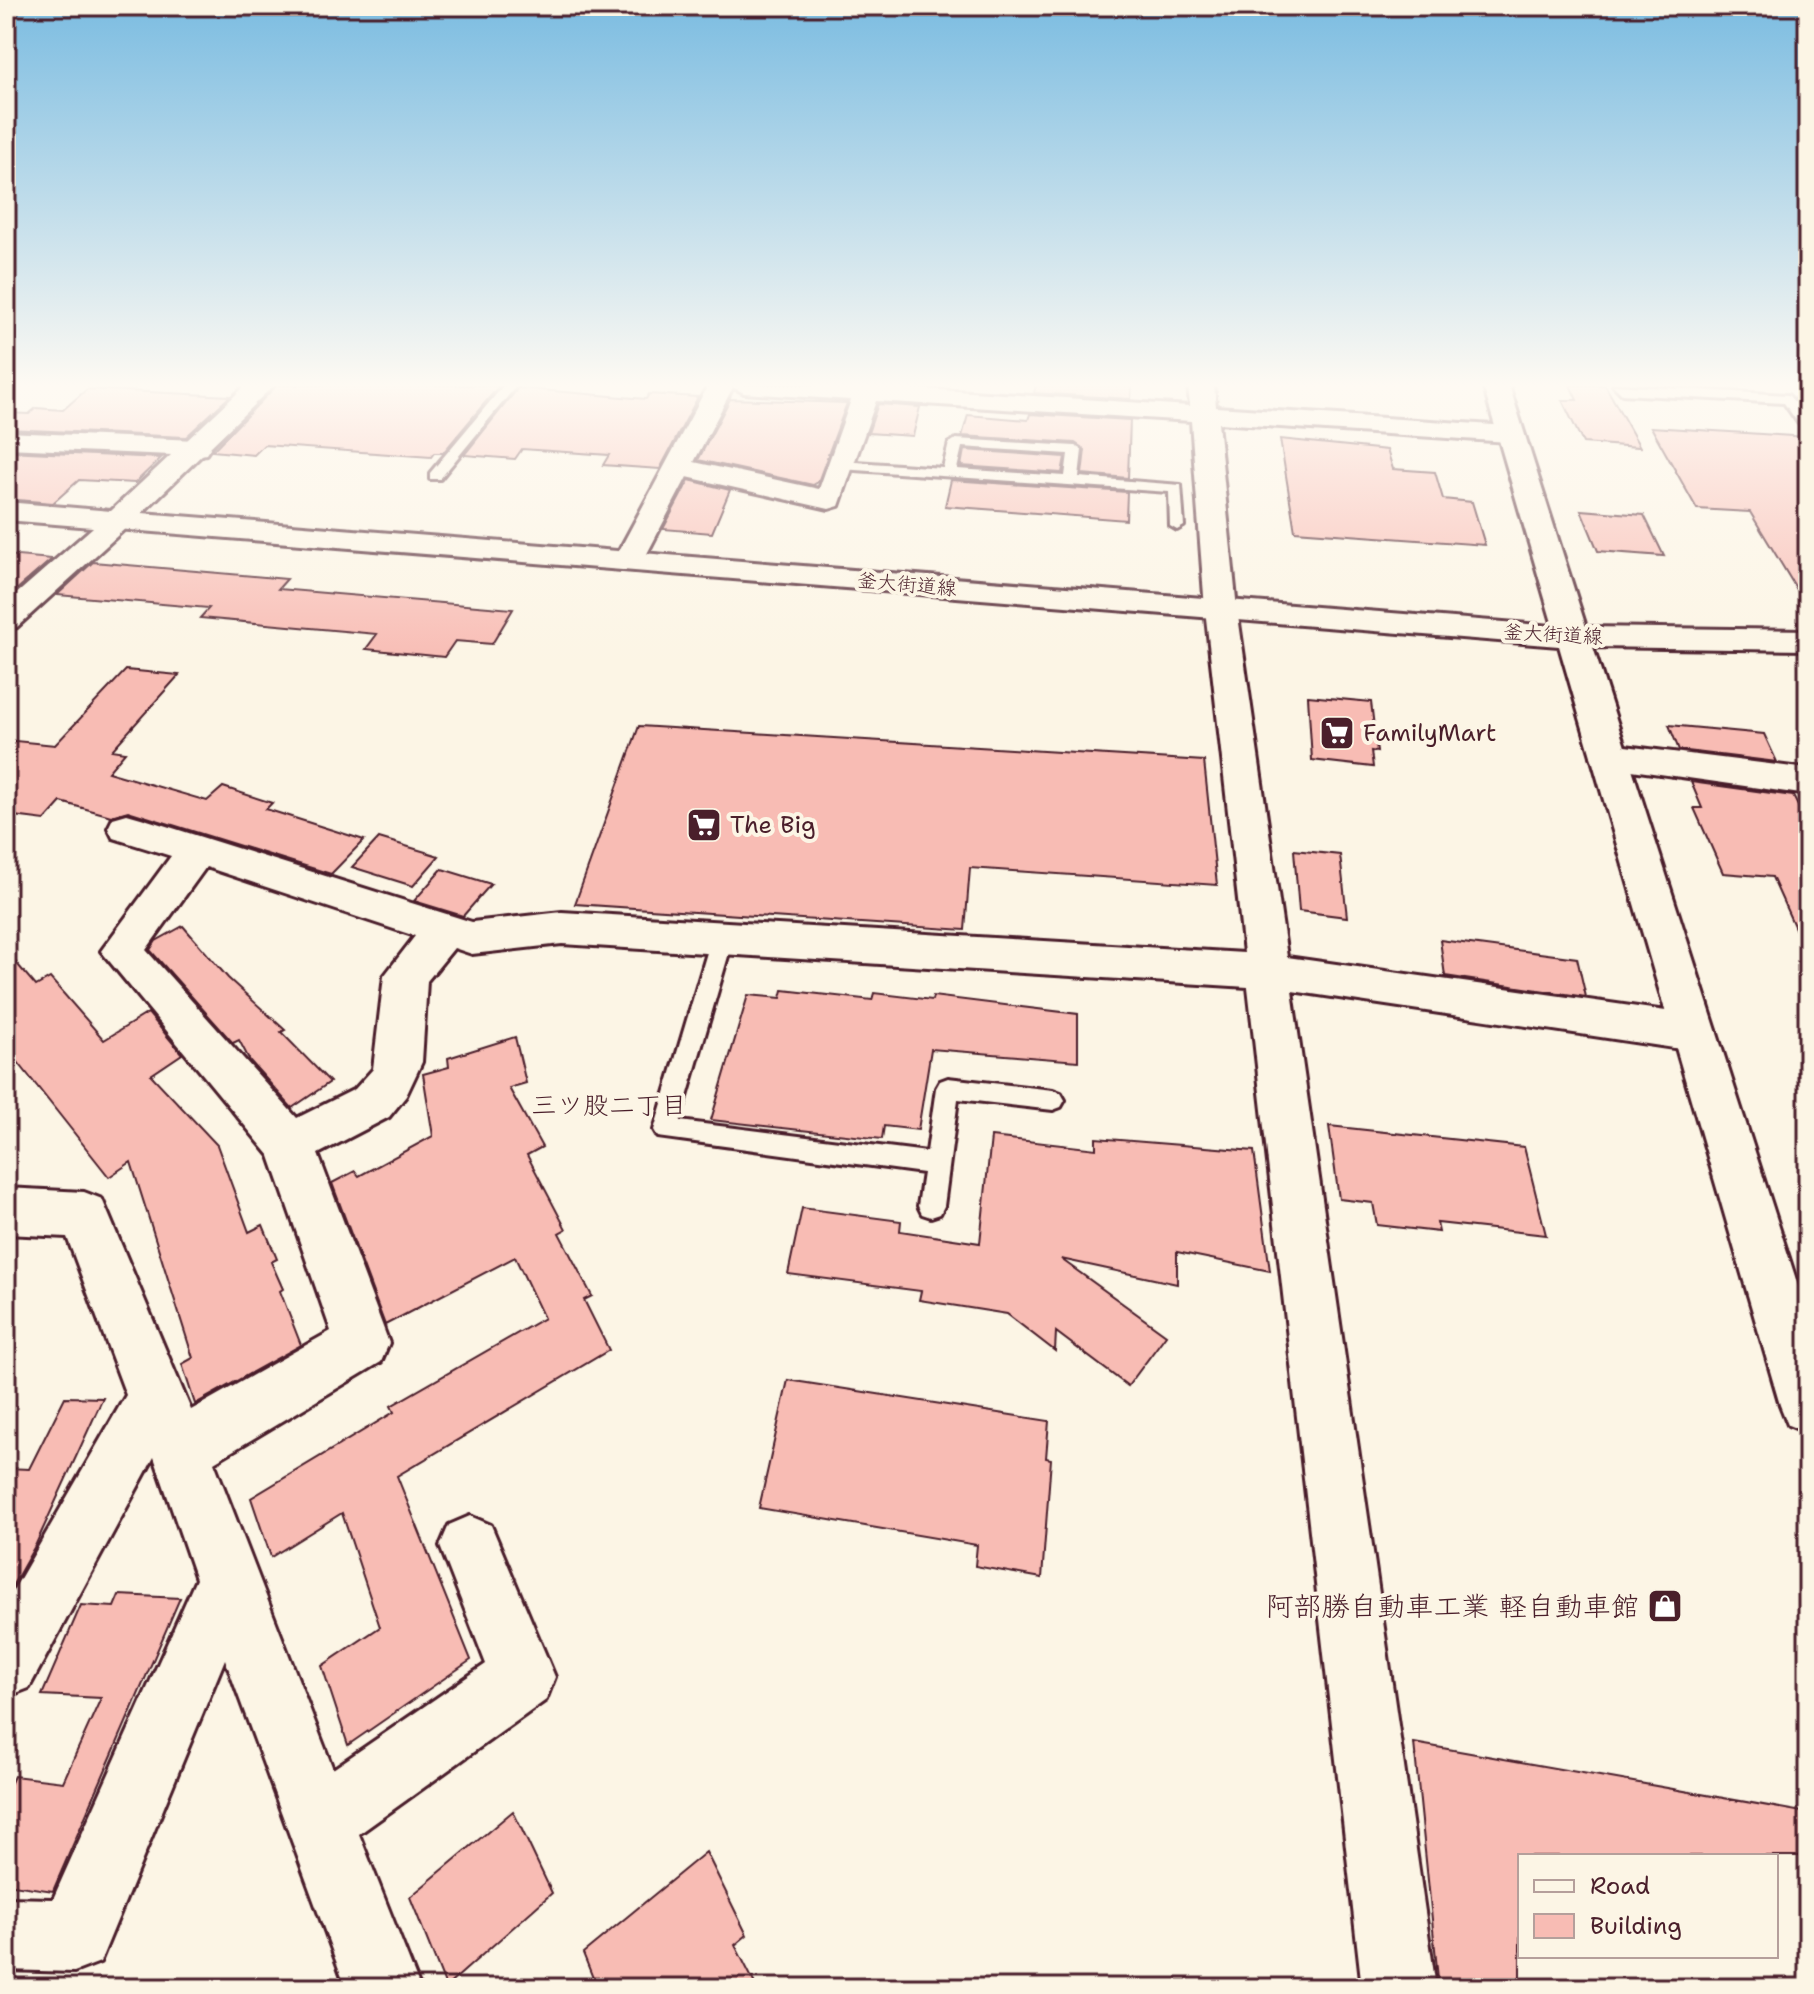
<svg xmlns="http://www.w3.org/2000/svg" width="1814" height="1994" viewBox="0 0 1814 1994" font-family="'Shantell Sans','Klee One',sans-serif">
<rect width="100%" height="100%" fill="#fcf5e5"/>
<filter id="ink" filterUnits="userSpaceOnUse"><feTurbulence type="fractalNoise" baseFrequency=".0125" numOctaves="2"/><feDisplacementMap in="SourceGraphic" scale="16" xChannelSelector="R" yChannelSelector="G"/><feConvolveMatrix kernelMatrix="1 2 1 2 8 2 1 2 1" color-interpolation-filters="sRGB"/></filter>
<g filter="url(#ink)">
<g fill="#f8bcb4" stroke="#4a1f2b" stroke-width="2">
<polygon points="277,385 482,385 499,386 443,453 434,453 431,457 264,445 254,455 212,451"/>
<polygon points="1036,385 1132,385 1131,399 1034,393"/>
<polygon points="1570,385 1605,385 1640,447 1583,443 1562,400 1577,400"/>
<polygon points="518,388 646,399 649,394 698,397 660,469 603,465 609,455 522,449 515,459 464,455"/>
<polygon points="87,389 230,396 186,437 6,429 6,413 29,414 36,408 63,410"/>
<polygon points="730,399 847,403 818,482 813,485 698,460"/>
<polygon points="878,404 920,407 913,436 868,433"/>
<polygon points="1030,414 1130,420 1128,478 1082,474 1085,450 1075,443 962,436 968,415 1028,420"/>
<polygon points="1651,427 1808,437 1808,608 1750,512 1697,509"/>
<polygon points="1280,439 1387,450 1393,469 1435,472 1443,499 1472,502 1485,545 1295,531"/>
<polygon points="964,450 1065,457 1062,473 961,466"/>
<polygon points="6,451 161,458 135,483 79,480 53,503 6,499"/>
<polygon points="689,480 730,490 712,533 663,529"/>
<polygon points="951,480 1127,492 1126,520 945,506"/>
<polygon points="1581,510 1644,515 1664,556 1598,551"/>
<polygon points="6,555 52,559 15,591 6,591"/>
<polygon points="93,562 287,579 278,589 513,609 492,644 455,641 444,657 366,649 377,634 200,618 209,608 57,595"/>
<polygon points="126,670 179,675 112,750 125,752 108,772 207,801 223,787 272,803 266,809 364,840 331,874 128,811 111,816 61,802 45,820 6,815 6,740 55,745"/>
<polygon points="1308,696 1371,702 1377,752 1371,751 1373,767 1312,760"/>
<polygon points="1669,725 1764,734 1777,762 1679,750"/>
<polygon points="639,726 1204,761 1217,885 970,868 965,930 575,904"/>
<polygon points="1691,782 1793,796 1808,826 1808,957 1772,877 1723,873 1694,808 1702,808"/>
<polygon points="379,838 439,856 413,886 352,867"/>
<polygon points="1294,850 1340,855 1347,917 1299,911"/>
<polygon points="442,869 491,884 463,916 414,901"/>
<polygon points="183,926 228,978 285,1030 281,1032 330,1082 292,1108 250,1061 239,1040 233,1043 150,950 156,941"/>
<polygon points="1440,940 1577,958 1586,997 1445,976"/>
<polygon points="6,951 36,986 50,978 104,1040 148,1013 182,1054 151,1075 217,1145 249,1232 263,1225 277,1259 271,1262 283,1289 280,1291 301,1345 195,1404 182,1364 193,1358 131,1162 109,1177 6,1047"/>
<polygon points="783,990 872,1000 874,993 932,1000 933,996 1078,1014 1078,1061 931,1049 918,1130 884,1126 882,1139 711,1120 748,995 781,998"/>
<polygon points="515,1037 526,1083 509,1088 542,1147 527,1155 566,1229 559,1233 592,1296 584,1300 609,1350 397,1476 471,1660 348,1745 322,1666 380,1627 342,1513 271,1557 251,1498 394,1412 391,1406 544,1318 515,1257 385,1325 332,1183 355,1171 359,1176 433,1136 423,1074 449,1067 448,1058"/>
<polygon points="1329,1126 1524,1147 1546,1235 1437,1223 1439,1232 1377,1225 1373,1203 1339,1199"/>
<polygon points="991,1137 1096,1149 1096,1138 1254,1151 1270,1271 1177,1252 1177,1284 1061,1259 1166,1335 1128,1386 1056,1332 1055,1351 1007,1314 919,1300 921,1291 788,1274 802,1208 901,1221 900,1231 980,1243"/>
<polygon points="788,1380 1049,1421 1046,1458 1051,1459 1042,1578 975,1566 977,1545 759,1508"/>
<polygon points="65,1397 103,1398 36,1544 6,1597 6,1468 29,1469"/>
<polygon points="119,1595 180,1598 53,1891 6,1884 6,1793 14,1776 63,1782 101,1698 42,1695 81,1605 114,1607"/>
<polygon points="1414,1743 1808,1813 1808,1856 1520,1856 1520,1988 1439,1988"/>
<polygon points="513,1811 552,1893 446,1987 410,1897"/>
<polygon points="706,1852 747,1935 735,1945 757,1988 597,1988 583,1953"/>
</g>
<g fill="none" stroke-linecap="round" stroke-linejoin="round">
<g stroke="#4a1f2b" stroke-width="6">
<g id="lane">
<polygon points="504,385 517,385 440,479 430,479 430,473"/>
<polygon points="1613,385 1788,395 1808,416 1808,424 1798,423 1784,403 1622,394"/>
<path d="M 956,439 L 1075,446 L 1082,450 L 1079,477 L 1181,485 L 1184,526 L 1177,530 L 1170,526 L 1169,492 L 841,469 L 834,465 L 841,461 L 943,468 L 949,443 ZM 962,447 L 1068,454 L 1065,476 L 957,469 Z"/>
<polygon points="722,931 733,939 680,1121 927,1152 936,1088 940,1081 948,1078 1053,1090 1061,1093 1065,1100 1061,1107 1053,1110 958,1099 944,1206 940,1214 931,1217 922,1214 918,1206 923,1173 658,1137 654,1130 711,939"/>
</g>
</g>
<g stroke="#4a1f2b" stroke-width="6">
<g id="street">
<path d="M 708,385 L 861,385 L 1190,406 L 1188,385 L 1214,385 L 1216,407 L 1509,426 L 1518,428 L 1522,434 L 1518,440 L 1509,442 L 1218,423 L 1237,609 L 1287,957 L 1694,1015 L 1710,1020 L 1717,1033 L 1710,1046 L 1694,1051 L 1292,991 L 1436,1988 L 1362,1988 L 1248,987 L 562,944 L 472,954 L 454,948 L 427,981 L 422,1062 L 406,1096 L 389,1117 L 318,1154 L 389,1343 L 381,1362 L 214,1462 L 333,1769 L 486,1664 L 440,1546 L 449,1525 L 470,1516 L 491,1525 L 555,1677 L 546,1700 L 359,1834 L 420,1988 L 346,1988 L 225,1659 L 100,1962 L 74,1972 L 6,1970 L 6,1898 L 53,1899 L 196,1579 L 154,1457 L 29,1688 L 6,1697 L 6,1603 L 126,1395 L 67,1237 L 6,1234 L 6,1188 L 84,1192 L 102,1199 L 191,1410 L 331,1331 L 270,1156 L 101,951 L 171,856 L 113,838 L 108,828 L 113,818 L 127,814 L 141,818 L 472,922 L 562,912 L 1244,953 L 1205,609 L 1191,421 L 876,401 L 839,506 L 829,509 L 687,477 L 639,569 L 617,569 L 613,562 ZM 733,387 L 744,393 L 851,400 L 819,489 L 694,462 ZM 206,867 L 415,936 L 384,976 L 373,1069 L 355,1089 L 297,1118 L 146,950 Z"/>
<polygon points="6,432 196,440 206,442 210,448 206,454 196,456 6,448"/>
<polygon points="118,511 128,514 133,520 128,526 17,627 6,630 6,603 108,514"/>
<polygon points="1609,744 1808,769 1808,795 1596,765 1591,756 1596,747"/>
</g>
</g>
<g stroke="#4a1f2b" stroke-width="6">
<polygon id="secondary" points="246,385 274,385 142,513 1553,626 1483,385 1509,385 1586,627 1808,630 1808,650 1593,647 1808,1317 1808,1433 1788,1425 1780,1405 1559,646 6,520 6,502 111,511"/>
</g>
<use href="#lane" fill="#fcf5e5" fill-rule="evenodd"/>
<use href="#street" fill="#fcf5e5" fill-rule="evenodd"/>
<use href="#secondary" fill="#fcf5e5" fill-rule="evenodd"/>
</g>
</g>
<linearGradient id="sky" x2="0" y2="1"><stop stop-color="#7bbce1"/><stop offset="0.58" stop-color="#fefaf3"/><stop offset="1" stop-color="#fefaf3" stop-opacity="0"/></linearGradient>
<rect width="1814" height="664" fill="url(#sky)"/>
<defs>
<g id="supermarket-square" transform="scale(1.8)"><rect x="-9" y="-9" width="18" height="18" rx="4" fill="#4a1f2b" stroke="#fcf5e5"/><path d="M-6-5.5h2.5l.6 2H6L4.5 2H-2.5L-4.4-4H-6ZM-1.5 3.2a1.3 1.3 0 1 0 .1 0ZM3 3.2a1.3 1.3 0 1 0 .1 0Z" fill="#fff"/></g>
<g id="shop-square" transform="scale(1.8)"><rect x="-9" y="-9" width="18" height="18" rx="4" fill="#4a1f2b" stroke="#fcf5e5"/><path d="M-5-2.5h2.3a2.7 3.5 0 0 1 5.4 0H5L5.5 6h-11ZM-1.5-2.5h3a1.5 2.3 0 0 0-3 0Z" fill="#fff"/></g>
</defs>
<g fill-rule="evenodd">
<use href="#supermarket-square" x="1337" y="733"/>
<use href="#supermarket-square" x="704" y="825"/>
<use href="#shop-square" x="1665" y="1606"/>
</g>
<g text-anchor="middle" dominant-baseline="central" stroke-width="8" stroke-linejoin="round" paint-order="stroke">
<g font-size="20" fill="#4a1f2b" stroke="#fcf5e5">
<text transform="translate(907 584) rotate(5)">釜大街道線</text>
<text transform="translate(1553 634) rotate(3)">釜大街道線</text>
</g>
<g font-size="24" fill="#4a1f2b" stroke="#fcf5e5" text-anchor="start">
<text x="1363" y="733">FamilyMart</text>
<text x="730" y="825">The Big</text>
</g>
<g font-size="26" fill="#4a1f2b" stroke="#fcf5e5">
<text x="609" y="1104">三ツ股二丁目</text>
</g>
<g font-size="28" fill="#4a1f2b" stroke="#fcf5e5" text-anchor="end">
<text x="1639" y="1606">阿部勝自動車工業 軽自動車館</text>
</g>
</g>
<rect width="1814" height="1994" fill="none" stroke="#fcf5e5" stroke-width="32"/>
<rect x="16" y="16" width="1782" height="1962" fill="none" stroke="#4a1f2b" stroke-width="3" filter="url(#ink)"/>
<rect x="1518" y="1854" width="260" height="104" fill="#fcf5e5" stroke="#b59f9b" stroke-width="2"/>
<rect x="1534" y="1880" width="40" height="12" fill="#fcf5e5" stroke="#b59f9b" stroke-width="2"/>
<text x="1590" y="1894" font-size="24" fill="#4a1f2b">Road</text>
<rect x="1534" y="1914" width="40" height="24" fill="#f8bcb4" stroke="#b59f9b" stroke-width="2"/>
<text x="1590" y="1934" font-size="24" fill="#4a1f2b">Building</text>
</svg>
